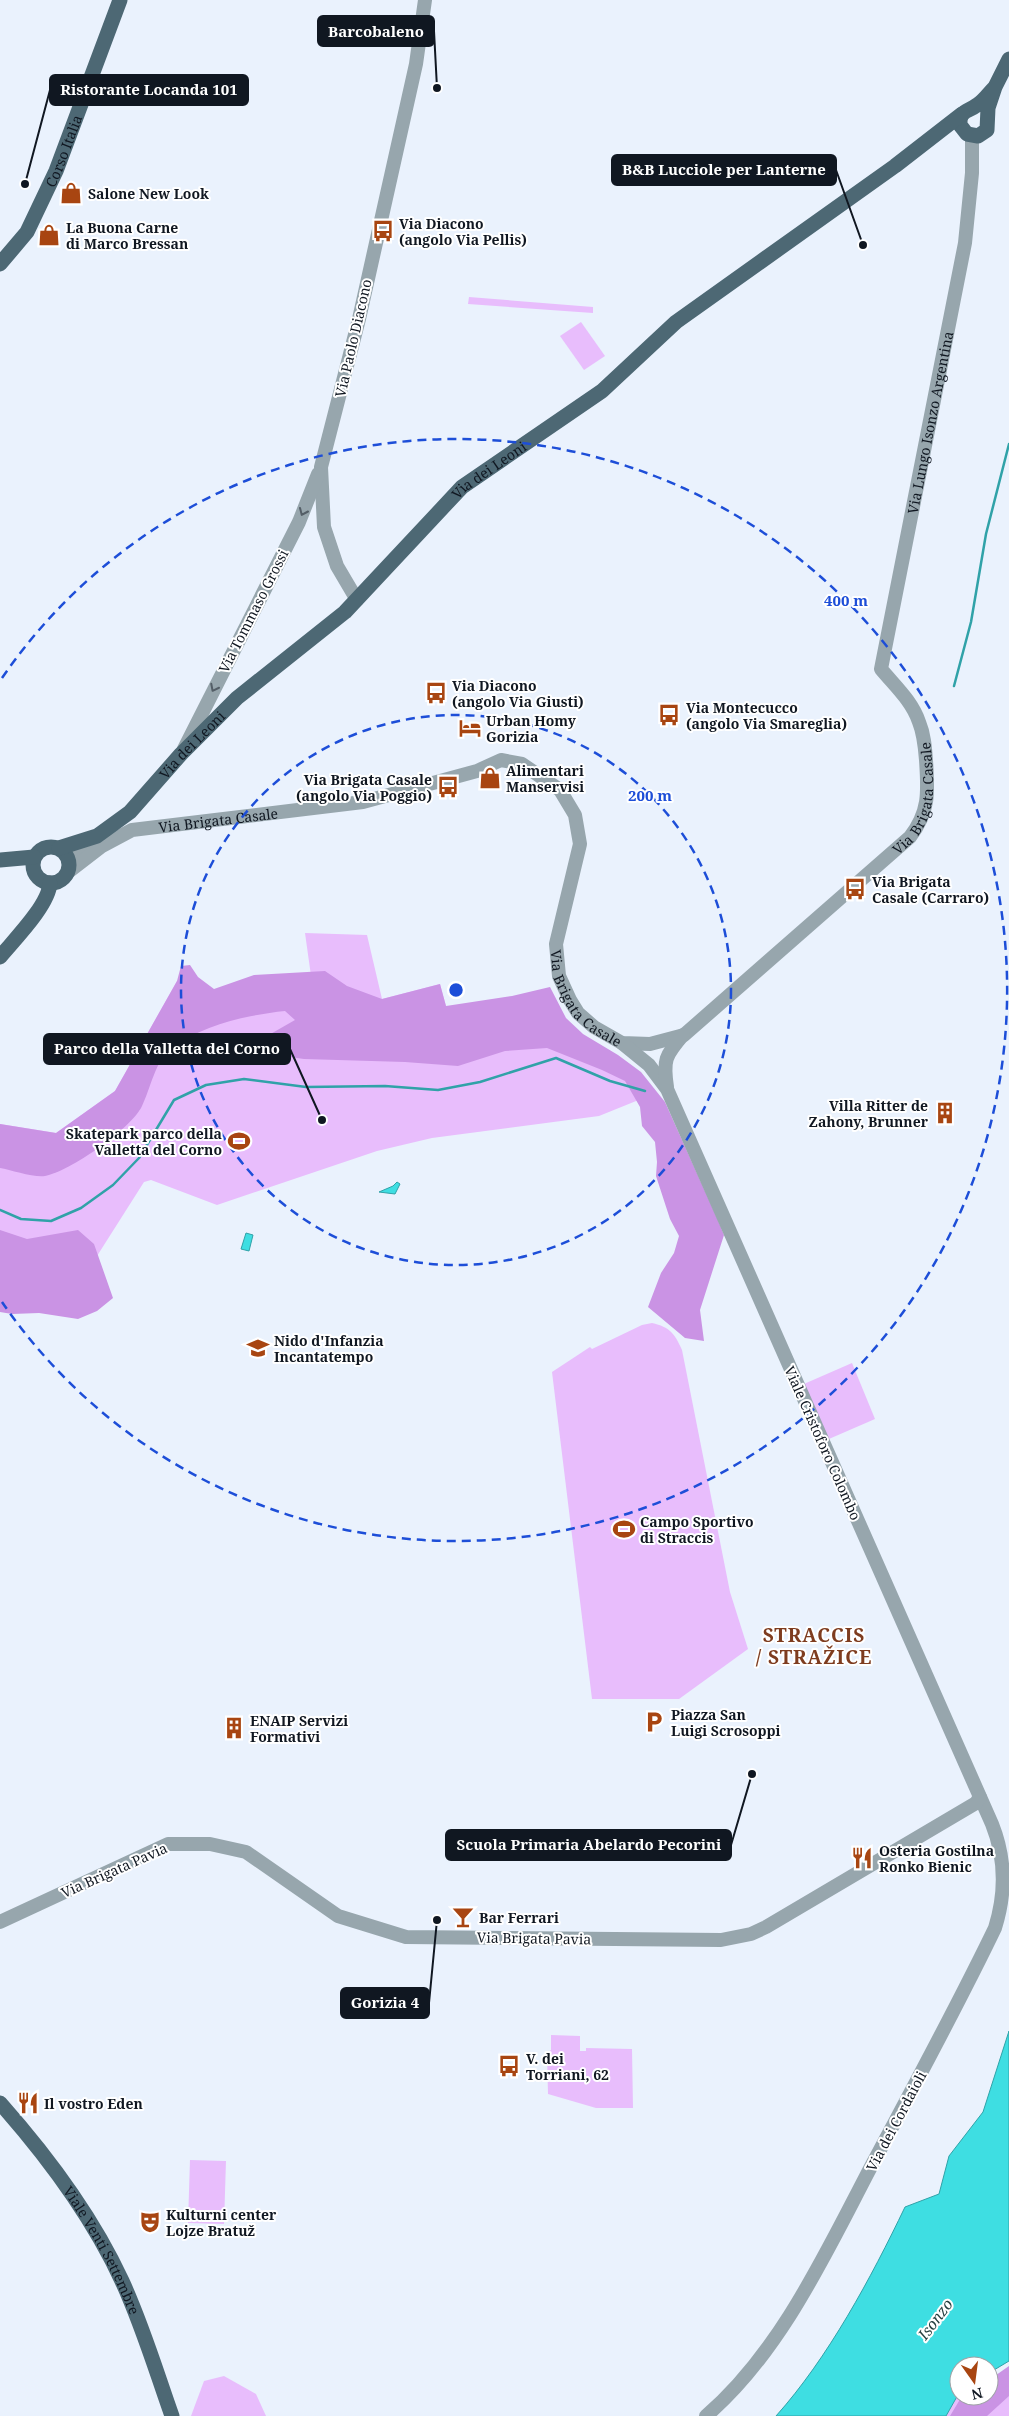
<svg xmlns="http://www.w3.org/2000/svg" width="1009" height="2416" viewBox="0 0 1009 2416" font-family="'Noto Serif',serif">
<rect width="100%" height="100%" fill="#eaf2fd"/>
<g fill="#e8bdfc">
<polygon points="469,297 593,307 593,313 468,304"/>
<polygon points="581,322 605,356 584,370 560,336"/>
<polygon points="305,933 367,935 382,999 440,984 446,1006 580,1037 651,1095 599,1116 432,1138 377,1151 217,1205 151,1180 144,1182 97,1256 0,1303 0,1124 56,1133 115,1091 177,981 182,996 312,983"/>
<path d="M 652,1323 C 670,1327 675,1334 682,1350 L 730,1592 L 748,1649 L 679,1699 L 592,1699 L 552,1372 L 590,1347 L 592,1349 L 642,1325 Z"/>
<polygon points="852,1363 875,1419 822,1442 797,1387"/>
<polygon points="551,2035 580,2036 580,2051 586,2051 586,2048 632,2049 633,2108 596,2108 548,2094 547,2053 551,2050"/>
<polygon points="190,2160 226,2161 224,2224 188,2223"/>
<polygon points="224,2376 256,2394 266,2416 191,2416 204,2381"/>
<path d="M 1009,2378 L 1009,2416 L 946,2416 L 959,2393 L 959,2396 C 984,2401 991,2394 1009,2378 Z"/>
</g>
<g fill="#ca93e4">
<path d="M 190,965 L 198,977 L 214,989 L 254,975 L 325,971 L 347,986 L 382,999 L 440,984 L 446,1006 L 512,996 L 550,987 L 566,1018 L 583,1034 L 618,1055 L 641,1072 L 665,1102 L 717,1218 L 724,1235 L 700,1310 L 704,1341 L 685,1338 L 648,1307 L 661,1273 L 674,1253 L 679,1236 L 670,1219 L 656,1176 L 657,1162 L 655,1142 L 642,1126 L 640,1107 L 625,1081 L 602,1070 L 547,1048 L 505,1051 L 458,1066 L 405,1062 L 304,1059 L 255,1052 L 267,1036 L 295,1020 L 285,1011 C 247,1015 203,1025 171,1048 C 156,1059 150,1090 142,1106 C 132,1128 69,1172 45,1176 C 35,1178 11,1170 0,1168 L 0,1124 L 56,1133 L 115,1091 L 177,981 L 181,966 Z"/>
<polygon points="0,1230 27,1239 78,1230 94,1244 113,1298 97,1311 78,1319 39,1313 12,1314 0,1312"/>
<polygon points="1009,2366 1009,2396 987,2416 950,2416 962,2396 989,2396 989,2380"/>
</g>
<g fill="#3edee2" stroke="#30a2a8">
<polygon points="397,1182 400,1184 395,1194 379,1192 393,1186"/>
<polygon points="246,1233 253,1235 249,1251 241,1249"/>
<path d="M 1009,2031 L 1009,2361 L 989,2373 L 989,2366 L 959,2366 L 959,2393 L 946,2416 L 776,2416 C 828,2358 871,2278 905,2207 L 939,2194 L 949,2156 L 983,2112 Z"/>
</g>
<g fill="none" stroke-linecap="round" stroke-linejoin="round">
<g stroke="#30a2a8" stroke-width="2.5">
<polyline points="954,686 971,622 986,534 1009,444"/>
<polyline points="0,1210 21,1219 51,1221 81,1208 113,1185 139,1158 174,1100 206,1085 244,1079 306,1087 385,1086 438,1090 480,1082 556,1058 610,1081 645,1091"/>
</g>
<g stroke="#97a6ad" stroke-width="14">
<polyline points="357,600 337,566 324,527 321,467 359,319 416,64 425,0"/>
<polyline points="184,749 299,522 318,474"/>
<polyline points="67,856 73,856 89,850"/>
<path id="s1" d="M 67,873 L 102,846 L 132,830 L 363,802 L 477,771 L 501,760 L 522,764 L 560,790 L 575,815 L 580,844 L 556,944 L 559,976 L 570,1000 L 578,1013 L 594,1027 L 622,1043 L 650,1044 L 684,1035 L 910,837 C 930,811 928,791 926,760 C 925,747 924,734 919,722 C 912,701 895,686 881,669 L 965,243 L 972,173 L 972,136"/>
<path d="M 622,1043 L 649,1065 L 667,1089 L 992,1824 C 1006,1859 1006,1893 995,1928 C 957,2007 915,2084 874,2161 C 828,2248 782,2351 706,2416"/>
<path d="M 667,1087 C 663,1060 665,1056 683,1035"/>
<polyline points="0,1922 168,1844 210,1844 246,1852 338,1916 406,1937 721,1940 751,1934 766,1927 976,1803 980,1797"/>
</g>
<g stroke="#4d6874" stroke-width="15">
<path d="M 995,87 C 989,93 984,101 977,105 C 968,112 959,110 960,125 L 967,134 L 978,136 L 987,130 L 988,108 L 995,87 L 1009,59"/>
<path id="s2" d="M 0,264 L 27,232 L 56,171 L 120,0"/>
<circle cx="51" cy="865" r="18"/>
<path id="s3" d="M 59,848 L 97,836 L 130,812 L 181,754 L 237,698 L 345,612 L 462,487 L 602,391 L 676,322 L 895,166 L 962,114"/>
<polyline points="0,860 34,857"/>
<path d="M 0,957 C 14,940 49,905 50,883"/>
<path id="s4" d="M 0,2103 C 47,2156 92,2216 122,2281 C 142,2324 156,2371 172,2416"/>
</g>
</g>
<defs><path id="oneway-chevron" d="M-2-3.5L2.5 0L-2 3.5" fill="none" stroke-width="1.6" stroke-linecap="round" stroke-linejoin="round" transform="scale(1.25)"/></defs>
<g stroke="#545e67">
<use href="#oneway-chevron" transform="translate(303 512) rotate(114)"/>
<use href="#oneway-chevron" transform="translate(214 688) rotate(117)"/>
</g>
<g fill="none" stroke="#1d4ed8" stroke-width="2.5" stroke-dasharray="9 6">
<circle cx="456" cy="990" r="275"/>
<path d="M2 678A551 551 0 1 1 2 1302"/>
</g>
<defs>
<g id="shop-bare" transform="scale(1.725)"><path d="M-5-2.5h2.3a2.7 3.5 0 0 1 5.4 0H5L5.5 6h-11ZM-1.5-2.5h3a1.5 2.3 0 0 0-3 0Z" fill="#a84511" stroke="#fff" stroke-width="2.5" paint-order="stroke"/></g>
<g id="bus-bare" transform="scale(1.725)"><path d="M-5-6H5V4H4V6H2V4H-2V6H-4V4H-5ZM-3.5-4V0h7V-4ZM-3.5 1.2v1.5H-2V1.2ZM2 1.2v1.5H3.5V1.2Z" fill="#a84511" stroke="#fff" stroke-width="2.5" paint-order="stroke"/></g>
<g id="hotel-bare" transform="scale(1.725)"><path d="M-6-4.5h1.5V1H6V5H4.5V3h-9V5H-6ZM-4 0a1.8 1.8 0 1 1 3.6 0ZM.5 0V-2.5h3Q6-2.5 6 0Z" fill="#a84511" stroke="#fff" stroke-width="2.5" paint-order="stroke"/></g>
<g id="building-bare" transform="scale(1.725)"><path d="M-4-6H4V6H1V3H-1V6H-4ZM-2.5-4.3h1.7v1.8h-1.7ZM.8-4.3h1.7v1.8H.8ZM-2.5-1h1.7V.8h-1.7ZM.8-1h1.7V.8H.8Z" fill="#a84511" stroke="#fff" stroke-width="2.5" paint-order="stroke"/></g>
<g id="stadium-bare" transform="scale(1.725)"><path d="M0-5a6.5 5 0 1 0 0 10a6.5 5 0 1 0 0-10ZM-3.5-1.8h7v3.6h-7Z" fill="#a84511" stroke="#fff" stroke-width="2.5" paint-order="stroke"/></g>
<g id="school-bare" transform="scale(1.725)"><path d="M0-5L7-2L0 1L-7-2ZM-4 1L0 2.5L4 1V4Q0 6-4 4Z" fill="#a84511" stroke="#fff" stroke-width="2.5" paint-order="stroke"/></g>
<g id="parking-bare" transform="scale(1.725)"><path d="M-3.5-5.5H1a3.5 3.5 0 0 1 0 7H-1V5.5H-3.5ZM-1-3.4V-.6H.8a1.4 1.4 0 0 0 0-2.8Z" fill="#a84511" stroke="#fff" stroke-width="2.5" paint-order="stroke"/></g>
<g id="restaurant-bare" transform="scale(1.725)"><path d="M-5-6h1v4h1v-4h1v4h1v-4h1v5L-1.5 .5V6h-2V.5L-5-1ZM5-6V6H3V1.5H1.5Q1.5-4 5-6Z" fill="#a84511" stroke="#fff" stroke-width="2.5" paint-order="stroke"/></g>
<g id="bar-bare" transform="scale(1.725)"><path d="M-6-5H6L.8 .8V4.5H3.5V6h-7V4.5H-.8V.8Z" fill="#a84511" stroke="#fff" stroke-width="2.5" paint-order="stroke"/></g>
<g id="theatre-bare" transform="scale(1.725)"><path d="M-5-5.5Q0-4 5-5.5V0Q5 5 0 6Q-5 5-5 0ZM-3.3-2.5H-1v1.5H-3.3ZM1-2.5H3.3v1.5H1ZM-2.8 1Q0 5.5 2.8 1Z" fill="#a84511" stroke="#fff" stroke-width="2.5" paint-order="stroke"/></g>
</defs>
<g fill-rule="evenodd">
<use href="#shop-bare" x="71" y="193"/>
<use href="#bus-bare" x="383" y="231"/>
<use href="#shop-bare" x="49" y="235"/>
<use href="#bus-bare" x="436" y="693"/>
<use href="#bus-bare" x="669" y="715"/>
<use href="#hotel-bare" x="470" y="728"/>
<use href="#shop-bare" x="490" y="778"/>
<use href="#bus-bare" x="448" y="787"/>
<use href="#bus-bare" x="855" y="889"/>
<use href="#building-bare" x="945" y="1113"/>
<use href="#stadium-bare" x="239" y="1141"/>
<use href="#school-bare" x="258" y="1348"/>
<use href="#stadium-bare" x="624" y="1529"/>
<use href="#parking-bare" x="654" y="1722"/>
<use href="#building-bare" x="234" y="1728"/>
<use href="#restaurant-bare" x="862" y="1858"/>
<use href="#bar-bare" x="463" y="1917"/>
<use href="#bus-bare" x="509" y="2066"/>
<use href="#restaurant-bare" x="28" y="2103"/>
<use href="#theatre-bare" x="150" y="2222"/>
</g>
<g text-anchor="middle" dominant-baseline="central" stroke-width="4" stroke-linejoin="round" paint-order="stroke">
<g font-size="14" fill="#101721" stroke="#fff">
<text stroke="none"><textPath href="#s2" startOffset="131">Corso Italia</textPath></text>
<text transform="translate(353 338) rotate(-77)">Via Paolo Diacono</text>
<text stroke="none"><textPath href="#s1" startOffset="1612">Via Lungo Isonzo Argentina</textPath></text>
<text stroke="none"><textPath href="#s3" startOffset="578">Via dei Leoni</textPath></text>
<text transform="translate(253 611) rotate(-63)">Via Tommaso Grossi</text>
<text stroke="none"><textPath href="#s3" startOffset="172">Via dei Leoni</textPath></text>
<text stroke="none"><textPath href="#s1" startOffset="1214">Via Brigata Casale</textPath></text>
<text stroke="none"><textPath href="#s1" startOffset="165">Via Brigata Casale</textPath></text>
<text stroke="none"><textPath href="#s1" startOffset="750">Via Brigata Casale</textPath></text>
<text transform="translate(823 1443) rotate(66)">Viale Cristoforo Colombo</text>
<text transform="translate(114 1870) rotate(-24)">Via Brigata Pavia</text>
<text transform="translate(534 1938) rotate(1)">Via Brigata Pavia</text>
<text transform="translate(896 2121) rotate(-62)">Via dei Cordaioli</text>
<text stroke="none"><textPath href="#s4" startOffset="180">Viale Venti Settembre</textPath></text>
</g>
<g font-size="14" font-weight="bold" fill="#101721" stroke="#fff" text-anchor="start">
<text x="88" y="193">Salone New Look</text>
<text x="399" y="223">Via Diacono<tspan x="399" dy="16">(angolo Via Pellis)</tspan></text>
<text x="66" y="227">La Buona Carne<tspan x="66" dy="16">di Marco Bressan</tspan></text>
<text x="452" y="685">Via Diacono<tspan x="452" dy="16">(angolo Via Giusti)</tspan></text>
<text x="686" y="707">Via Montecucco<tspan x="686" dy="16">(angolo Via Smareglia)</tspan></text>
<text x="486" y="720">Urban Homy<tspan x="486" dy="16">Gorizia</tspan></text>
<text x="506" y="770">Alimentari<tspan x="506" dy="16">Manservisi</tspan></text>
<text x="432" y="779" text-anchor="end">Via Brigata Casale<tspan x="432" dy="16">(angolo Via Poggio)</tspan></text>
<text x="872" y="881">Via Brigata<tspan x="872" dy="16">Casale (Carraro)</tspan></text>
<text x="928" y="1105" text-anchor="end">Villa Ritter de<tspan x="928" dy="16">Zahony, Brunner</tspan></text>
<text x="222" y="1133" text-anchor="end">Skatepark parco della<tspan x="222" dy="16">Valletta del Corno</tspan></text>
<text x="274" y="1340">Nido d'Infanzia<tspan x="274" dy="16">Incantatempo</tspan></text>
<text x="640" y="1521">Campo Sportivo<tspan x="640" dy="16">di Straccis</tspan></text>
<text x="671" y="1714">Piazza San<tspan x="671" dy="16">Luigi Scrosoppi</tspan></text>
<text x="250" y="1720">ENAIP Servizi<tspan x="250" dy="16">Formativi</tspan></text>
<text x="879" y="1850">Osteria Gostilna<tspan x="879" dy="16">Ronko Bienic</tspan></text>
<text x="479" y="1917">Bar Ferrari</text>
<text x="526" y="2058">V. dei<tspan x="526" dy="16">Torriani, 62</tspan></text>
<text x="44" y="2103">Il vostro Eden</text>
<text x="166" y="2214">Kulturni center<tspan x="166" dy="16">Lojze Bratuž</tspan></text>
</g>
<g font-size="15" font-style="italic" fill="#264040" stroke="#fff">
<text transform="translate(935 2319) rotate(-53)">Isonzo</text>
</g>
<g font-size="19" font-weight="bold" letter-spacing="1" fill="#7e3c1f" stroke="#fff">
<text x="814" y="1635">STRACCIS<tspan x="814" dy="22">/ STRAŽICE</tspan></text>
</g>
</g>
<circle cx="456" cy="990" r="8" fill="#1d4ed8" stroke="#fff" stroke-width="2.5"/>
<g font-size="15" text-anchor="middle" font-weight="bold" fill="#1d4ed8" stroke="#fff" stroke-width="4" stroke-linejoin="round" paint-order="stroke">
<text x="846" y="606">400 m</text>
<text x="650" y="801">200 m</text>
</g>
<path fill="none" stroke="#101721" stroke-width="2" d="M437 88L434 31M25 184L50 90M863 245L836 170M322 1120L290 1049M752 1774L731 1845M437 1920L429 2003"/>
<g fill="#101721" stroke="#fff" stroke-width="2">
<circle cx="437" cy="88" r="5"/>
<circle cx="25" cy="184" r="5"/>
<circle cx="863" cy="245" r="5"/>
<circle cx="322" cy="1120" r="5"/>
<circle cx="752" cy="1774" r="5"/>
<circle cx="437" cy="1920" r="5"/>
</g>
<g fill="#101721" stroke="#101721" stroke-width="2">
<rect x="318" y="16" width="116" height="30" rx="5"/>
<rect x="50" y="75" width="198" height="30" rx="5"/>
<rect x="612" y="155" width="224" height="30" rx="5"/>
<rect x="44" y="1034" width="246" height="30" rx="5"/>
<rect x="446" y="1830" width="285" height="30" rx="5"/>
<rect x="341" y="1988" width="88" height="30" rx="5"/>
</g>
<g font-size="15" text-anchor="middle" font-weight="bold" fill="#fff">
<text x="376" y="37">Barcobaleno</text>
<text x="149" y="95">Ristorante Locanda 101</text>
<text x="724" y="175">B&amp;B Lucciole per Lanterne</text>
<text x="167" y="1054">Parco della Valletta del Corno</text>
<text x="589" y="1850">Scuola Primaria Abelardo Pecorini</text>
<text x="385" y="2008">Gorizia 4</text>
</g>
<g transform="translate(974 2381) rotate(166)"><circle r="24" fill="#ffffff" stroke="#9fa2a6"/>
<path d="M0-4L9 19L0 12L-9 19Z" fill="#a84511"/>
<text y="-8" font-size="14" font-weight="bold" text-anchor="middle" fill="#101721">N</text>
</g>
</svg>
